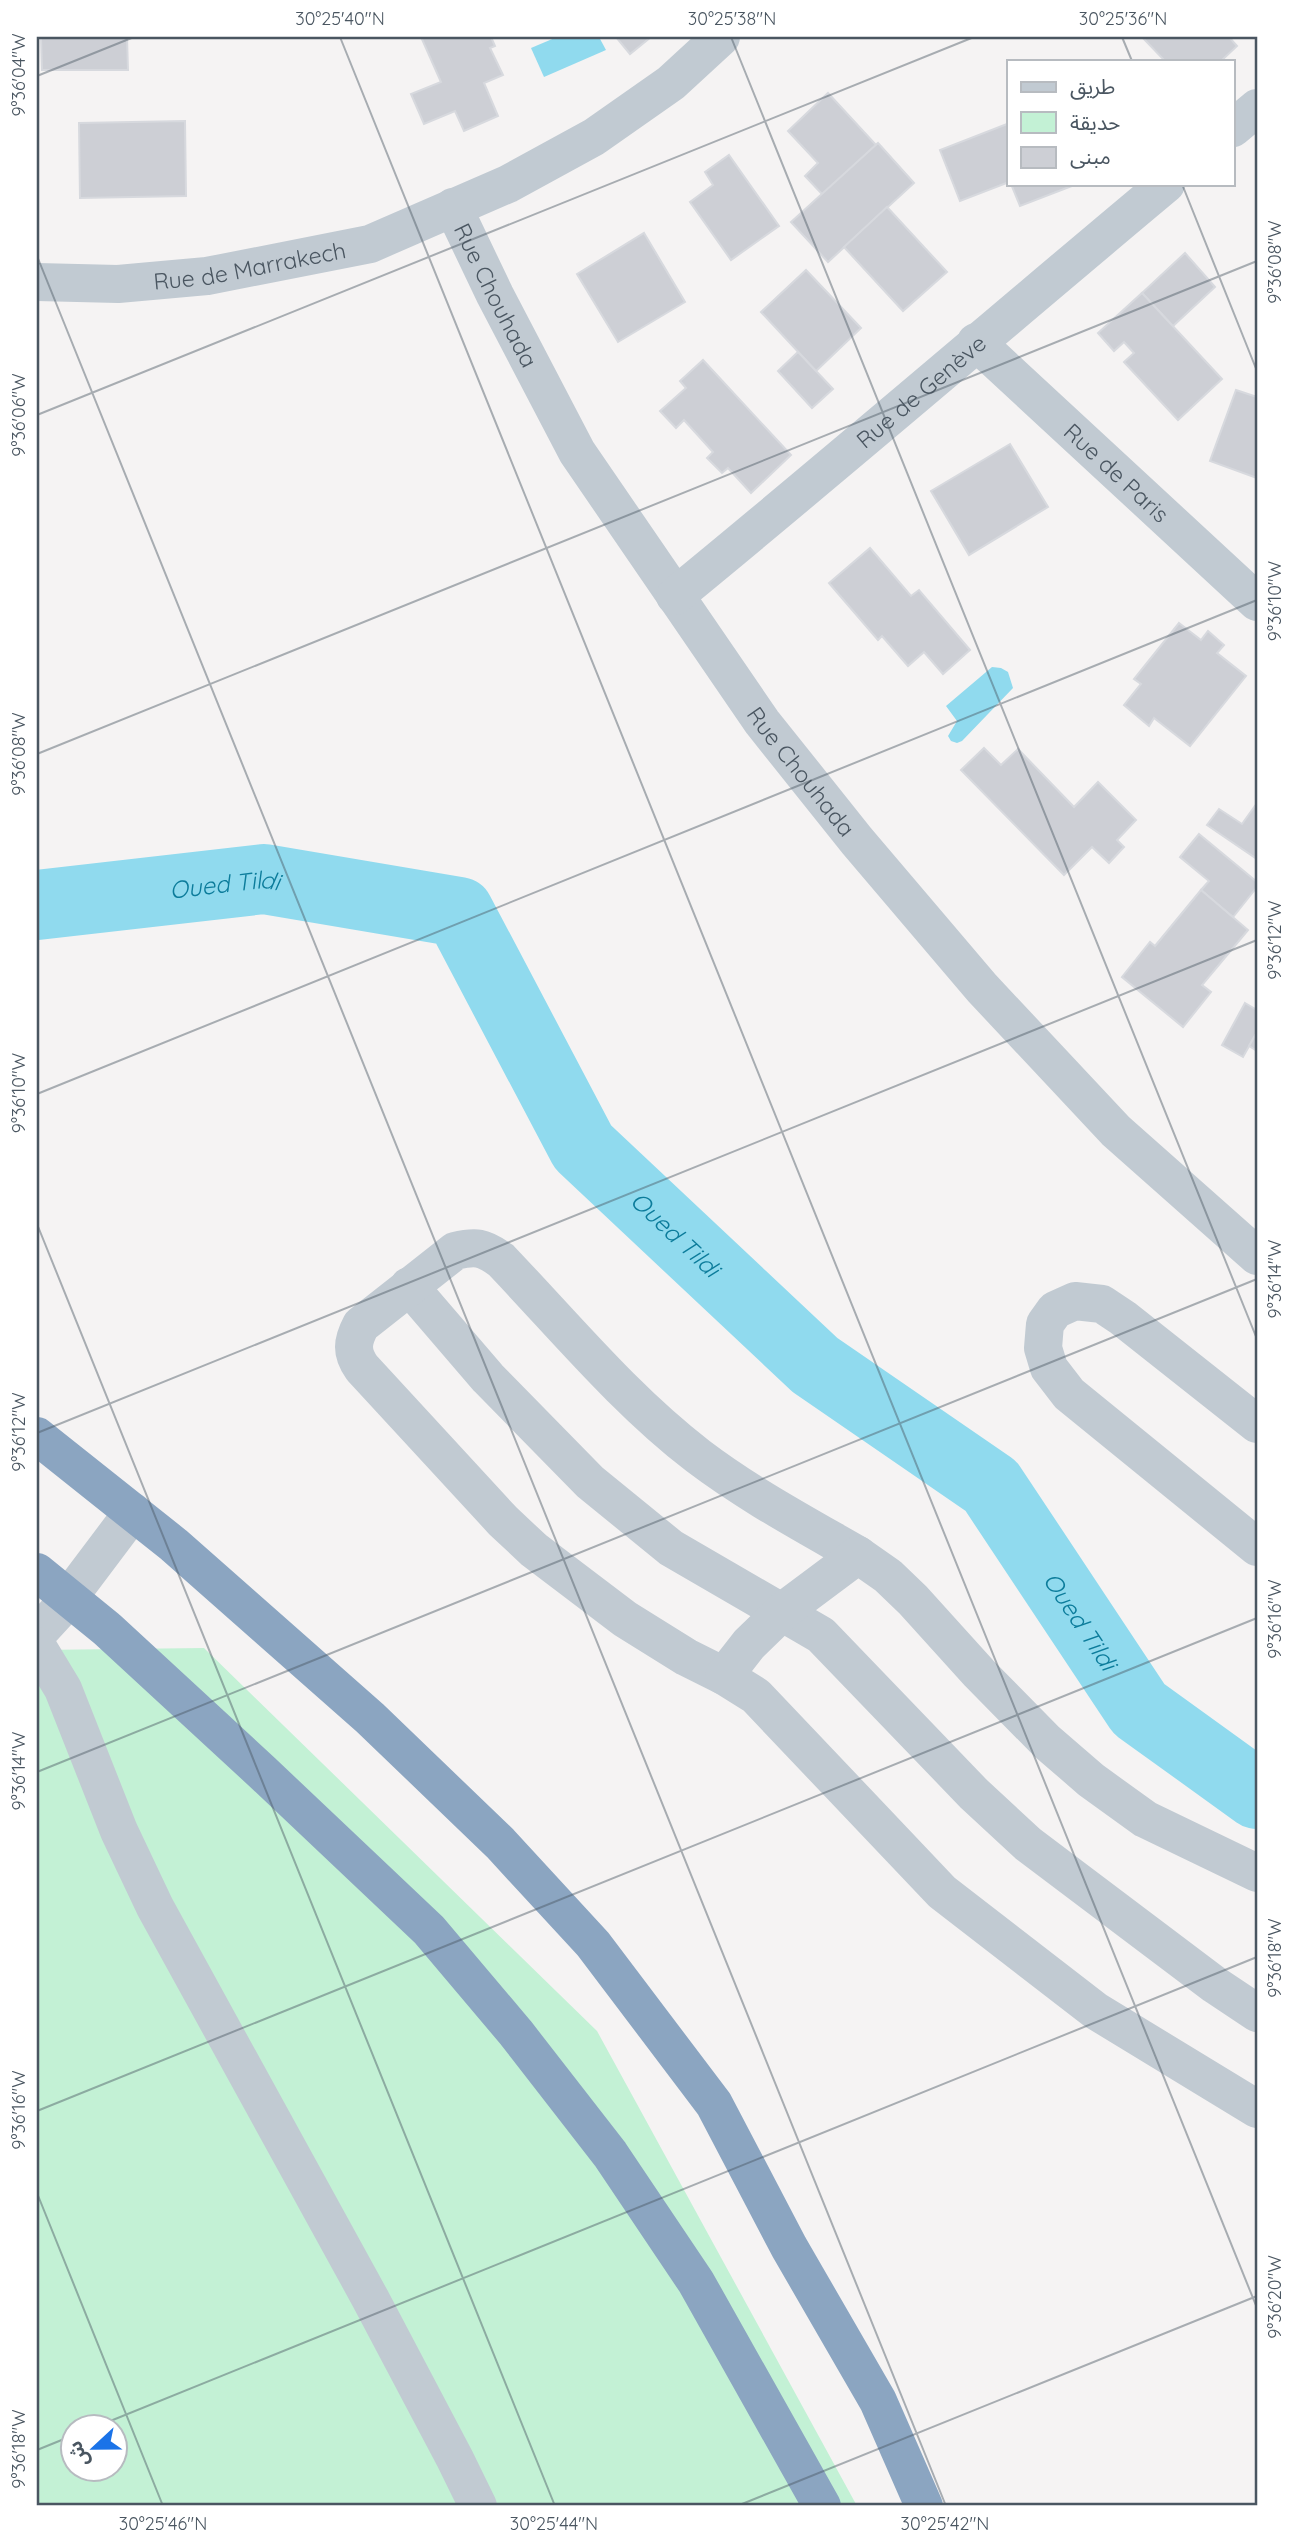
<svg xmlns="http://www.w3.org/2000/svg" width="1294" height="2543" viewBox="0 0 1294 2543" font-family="Quicksand,'Noto Sans Arabic',sans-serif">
<rect width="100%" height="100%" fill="#f5f3f3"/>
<path fill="#c3f1d5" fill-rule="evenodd" d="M 204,1648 L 597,2031 L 857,2506 L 37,2506 L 37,1650 ZM 74,2428 L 116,2428 L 116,2470 L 74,2470 Z"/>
<g fill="#90daee">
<polygon points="557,37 599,37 606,50 544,77 531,48"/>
<polygon points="992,667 1001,668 1008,672 1013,688 962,741 957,743 951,741 948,736 957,721 946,706"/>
</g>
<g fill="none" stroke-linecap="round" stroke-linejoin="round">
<path stroke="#90daee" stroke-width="70" id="s1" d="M 37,905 L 264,879 L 459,912 L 583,1147 L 815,1365 L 991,1486 L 1139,1709 L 1257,1794"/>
</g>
<g fill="#cdcfd5" stroke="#d7d9de" stroke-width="2">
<polygon points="41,37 127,37 128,70 42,70"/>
<polygon points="421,37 491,37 495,46 490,48 503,75 484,83 498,116 464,131 455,111 424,124 411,94 441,82"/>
<polygon points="616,37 651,37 630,54"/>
<polygon points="1142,37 1229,37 1237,46 1221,61 1165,61"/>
<polygon points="828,93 876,145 823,195 805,176 818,163 788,131"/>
<polygon points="185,121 186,196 80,198 79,123"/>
<polygon points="1007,124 1009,182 960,201 940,150"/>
<polygon points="878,143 914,183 828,262 791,222"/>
<polygon points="729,155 779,226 731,260 690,202 713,185 705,172"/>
<polygon points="1011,184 1077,184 1020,206"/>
<polygon points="887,207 947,272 903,311 844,247"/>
<polygon points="644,233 685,302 618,342 577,274"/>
<polygon points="1185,253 1215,287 1173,326 1142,293"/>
<polygon points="806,270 861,328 816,371 761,312"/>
<polygon points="1142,293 1222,379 1178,420 1124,362 1134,353 1124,342 1114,351 1098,333"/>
<polygon points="798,352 833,389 812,408 778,371"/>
<polygon points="703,360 791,455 751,493 728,468 722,473 707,458 713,452 684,420 676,428 660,411 686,388 680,381"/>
<polygon points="1236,390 1257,397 1257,478 1210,461"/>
<polygon points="1010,444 1048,507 969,555 931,491"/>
<polygon points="870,548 911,596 919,590 970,650 943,674 924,652 908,666 882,636 878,640 829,583"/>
<polygon points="1179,623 1201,640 1208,631 1224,645 1217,653 1246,676 1190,746 1154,718 1149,726 1124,705 1141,684 1134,679"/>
<polygon points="984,748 1001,765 1018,749 1074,807 1098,782 1136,820 1117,840 1124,847 1109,863 1092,847 1064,875 961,770"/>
<polygon points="1257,803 1257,859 1207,825 1219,809 1242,824"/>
<polygon points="1199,834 1257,882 1257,887 1233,917 1201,890 1209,881 1180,857"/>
<polygon points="1201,890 1248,930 1202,985 1211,992 1183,1027 1122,977 1150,942 1155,946"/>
<polygon points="1245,1003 1257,1010 1257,1032 1243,1057 1222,1045"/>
<polygon points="1257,1032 1257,1051 1249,1046"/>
</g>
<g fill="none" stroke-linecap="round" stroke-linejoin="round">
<g stroke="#c1cad2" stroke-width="38">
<polyline points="1233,128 1257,108"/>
<path id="s2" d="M 453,207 L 495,295 L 577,452 L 762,722 L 857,841 L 982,988 L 1116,1131 L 1257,1256"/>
<path id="s3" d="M 37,282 L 118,284 L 207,276 L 370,244 L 508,184 L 594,137 L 671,83 L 721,37"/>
<path id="s4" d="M 976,342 L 1257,602"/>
<path id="s5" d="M 675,596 C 840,461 1002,321 1166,184"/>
<polyline points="409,1286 488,1378 590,1482 671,1548 821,1635 974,1794 1028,1844 1215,1985 1257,2013"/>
<polyline points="1257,1424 1123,1318 1102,1304 1075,1301 1055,1310 1045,1324 1043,1348 1049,1368 1069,1394 1257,1547"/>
<polyline points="37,1634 60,1609 133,1512"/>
<polyline points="37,1646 63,1689 119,1831 155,1907 370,2298 455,2459 478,2506"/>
<path d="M 724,1676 L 686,1657 L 625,1619 L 534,1550 L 503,1521 L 362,1368 C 351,1352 352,1342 361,1325 L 455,1251 C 476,1246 483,1247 501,1260 C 565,1327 625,1400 698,1456 C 748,1494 804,1524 858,1555"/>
<polyline points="1257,1873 1145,1819 1091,1780 1047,1742 979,1673 913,1600 888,1576 858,1555 783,1611 749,1644 724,1676 756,1696 942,1892 1096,2011 1257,2109"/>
</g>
<g stroke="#8ba5c1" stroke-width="38">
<polyline points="37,1436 174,1545 370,1718 500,1843 593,1944 714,2104 789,2247 878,2401 924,2506"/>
<polyline points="37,1572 107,1629 262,1772 429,1930 516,2033 610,2154 696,2282 822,2506"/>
</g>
</g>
<path fill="none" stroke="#4a5661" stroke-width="2" stroke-opacity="0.45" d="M 340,37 L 1257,2308M 731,37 L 1257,1339M 1122,37 L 1132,61M 37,76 L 134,37M 1182,184 L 1257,371M 37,256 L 946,2506M 37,415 L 974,37M 37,754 L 1257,261M 37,1094 L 1257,600M 37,1224 L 555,2506M 37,1433 L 1257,940M 37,1772 L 1257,1279M 37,2111 L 1257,1618M 37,2193 L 163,2506M 93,2428 L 1257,1957M 37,2450 L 74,2435M 737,2506 L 1257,2296"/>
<g text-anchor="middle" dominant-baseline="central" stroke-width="6" stroke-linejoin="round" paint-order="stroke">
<g font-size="23" fill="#4a5661" stroke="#fff">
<text stroke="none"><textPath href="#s3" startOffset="214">Rue de Marrakech</textPath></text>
<text stroke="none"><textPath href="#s2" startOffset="98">Rue Chouhada</textPath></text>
<text stroke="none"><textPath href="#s5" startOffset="320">Rue de Genève</textPath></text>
<text stroke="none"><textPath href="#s4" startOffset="192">Rue de Paris</textPath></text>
<text stroke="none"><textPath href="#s2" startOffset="665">Rue Chouhada</textPath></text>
</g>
<g font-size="24" font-style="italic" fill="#0c7c9b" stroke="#fff">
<text stroke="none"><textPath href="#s1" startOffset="189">Oued Tildi</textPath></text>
<text stroke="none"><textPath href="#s1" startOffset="819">Oued Tildi</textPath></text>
<text stroke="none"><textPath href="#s1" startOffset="1386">Oued Tildi</textPath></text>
</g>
</g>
<rect width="1294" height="2543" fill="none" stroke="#ffffff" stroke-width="77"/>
<rect x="1007" y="60" width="228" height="126" fill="#ffffff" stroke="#b7bbc0" stroke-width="2"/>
<rect x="1021" y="82" width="35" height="10" fill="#c1cad2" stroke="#b7bbc0" stroke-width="2"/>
<text x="1070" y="94" font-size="21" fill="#4a5661">طريق</text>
<rect x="1021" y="112" width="35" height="21" fill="#c3f1d5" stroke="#b7bbc0" stroke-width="2"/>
<text x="1070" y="130" font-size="21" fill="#4a5661">حديقة</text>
<rect x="1021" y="147" width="35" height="21" fill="#cdcfd5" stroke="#b7bbc0" stroke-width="2"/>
<text x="1070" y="164" font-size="21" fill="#4a5661">مبنى</text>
<g transform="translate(94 2448) rotate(248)"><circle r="33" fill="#ffffff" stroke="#b7bbc0" stroke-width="2"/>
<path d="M0-5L12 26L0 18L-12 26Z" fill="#1a73e8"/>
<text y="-10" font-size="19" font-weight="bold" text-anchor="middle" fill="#4a5661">ش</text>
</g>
<rect x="38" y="38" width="1218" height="2466" fill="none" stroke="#4a5661" stroke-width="2.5"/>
<g font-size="18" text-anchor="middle" fill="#4a5661">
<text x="340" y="25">30°25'40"N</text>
<text x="732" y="25">30°25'38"N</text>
<text x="1123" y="25">30°25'36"N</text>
<text transform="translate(19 75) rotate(-90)" y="6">9°36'04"W</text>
<text transform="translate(1275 262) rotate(-90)" y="6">9°36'08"W</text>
<text transform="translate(19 415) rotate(-90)" y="6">9°36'06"W</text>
<text transform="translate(1275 601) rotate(-90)" y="6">9°36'10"W</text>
<text transform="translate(19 754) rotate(-90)" y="6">9°36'08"W</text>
<text transform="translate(1275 940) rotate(-90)" y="6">9°36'12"W</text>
<text transform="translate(19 1093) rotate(-90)" y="6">9°36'10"W</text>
<text transform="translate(1275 1279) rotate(-90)" y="6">9°36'14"W</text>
<text transform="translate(19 1432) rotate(-90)" y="6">9°36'12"W</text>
<text transform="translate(1275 1619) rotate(-90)" y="6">9°36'16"W</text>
<text transform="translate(19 1771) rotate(-90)" y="6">9°36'14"W</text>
<text transform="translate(1275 1958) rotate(-90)" y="6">9°36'18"W</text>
<text transform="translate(19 2110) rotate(-90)" y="6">9°36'16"W</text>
<text transform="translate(1275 2297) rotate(-90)" y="6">9°36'20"W</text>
<text transform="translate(19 2449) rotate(-90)" y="6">9°36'18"W</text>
<text x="163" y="2530">30°25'46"N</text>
<text x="554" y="2530">30°25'44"N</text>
<text x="945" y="2530">30°25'42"N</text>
</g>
</svg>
